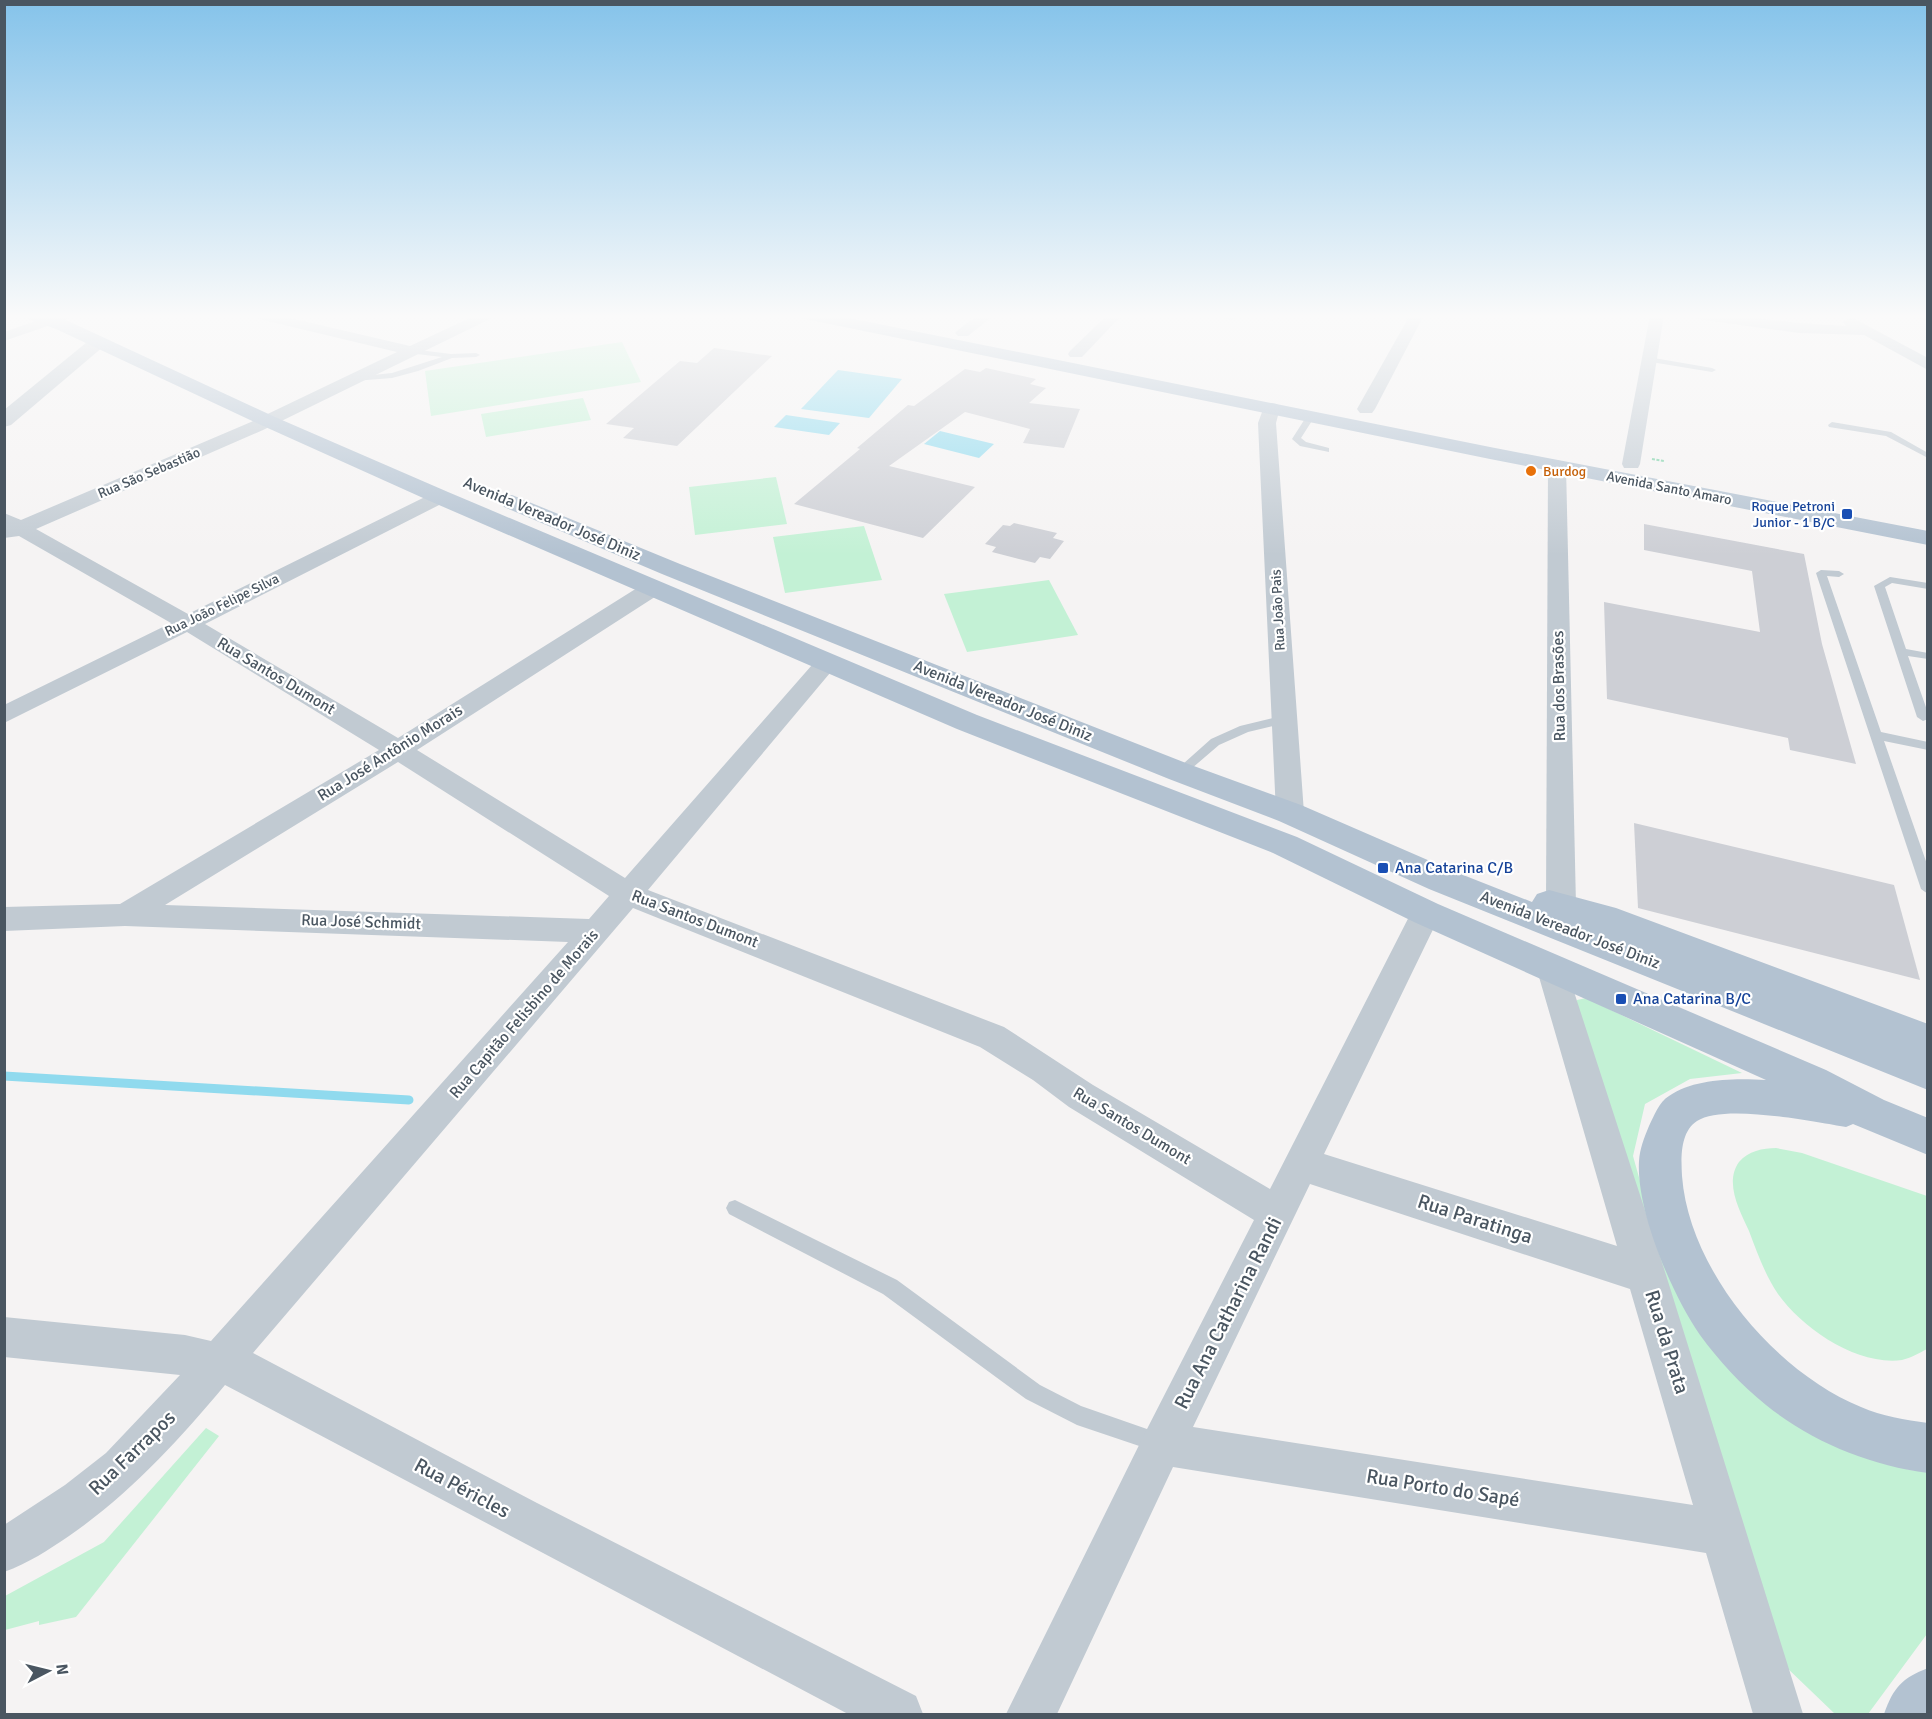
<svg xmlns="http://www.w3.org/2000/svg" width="1932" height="1719" viewBox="0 0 1932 1719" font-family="Signika,sans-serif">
<rect width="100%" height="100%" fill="#f5f3f3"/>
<g fill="#c3f1d5">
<polygon points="622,342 641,382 431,416 425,371"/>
<polygon points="583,398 591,420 486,437 481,414"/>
<polygon points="776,477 787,524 695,535 689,487"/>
<polygon points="864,526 882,580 785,593 773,537"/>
<polygon points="1049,580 1078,635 967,652 944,594"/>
<polygon points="1586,998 1742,1073 1690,1079 1645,1104 1633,1156 1658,1245 1709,1344 1790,1422 1909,1470 1927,1471 1927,1634 1868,1714 1835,1714 1784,1665 1575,1012 1577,1000"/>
<path d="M 1776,1148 L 1802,1153 L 1927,1196 L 1927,1349 C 1919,1353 1911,1358 1902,1360 C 1857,1366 1803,1329 1778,1294 C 1765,1275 1757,1252 1749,1231 C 1740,1211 1724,1183 1739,1162 C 1748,1151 1763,1148 1776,1148 Z"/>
<polygon points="206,1428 219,1436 76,1617 39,1625 39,1621 5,1630 5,1596 104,1542"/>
</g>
<g fill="#90daee">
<polygon points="838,370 902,379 869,418 801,409"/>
<polygon points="786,415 840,423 829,435 774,427"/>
<polygon points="940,431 994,444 979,458 924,444"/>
</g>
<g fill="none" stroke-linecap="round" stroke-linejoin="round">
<polyline stroke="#90daee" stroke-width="9" points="4,1076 409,1100"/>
</g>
<g fill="#cdcfd5">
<polygon points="714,348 772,356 677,446 623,438 634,428 606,424 680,361 697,363"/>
<polygon points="986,368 1036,379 1030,384 1046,388 1029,403 1080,409 1064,448 1023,443 1030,429 965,412 889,466 975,487 923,538 794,504 860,449 857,448 908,405 914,406 965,369 980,372"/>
<polygon points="1014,523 1057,533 1053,538 1064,541 1050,559 1040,557 1035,563 992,552 996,547 985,544 1003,525 1010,526"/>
<polygon points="1644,524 1804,554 1822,644 1856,764 1790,750 1788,738 1607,699 1604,602 1760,632 1752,571 1644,550"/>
<polygon points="1634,823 1894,885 1920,980 1638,908"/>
</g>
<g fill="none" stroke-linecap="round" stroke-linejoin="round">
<polyline stroke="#7ad0a6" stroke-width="2" stroke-dasharray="3 1.5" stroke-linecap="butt" points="1652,459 1664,461"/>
<g fill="#c1cad2" fill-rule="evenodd">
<polygon points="1209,315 1224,315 1236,318 1232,320"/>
<polygon points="1580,315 1586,315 1587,316 1583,318"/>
<polygon points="411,349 451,354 476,353 480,355 476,357 452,358 418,371 392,378 354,381 350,379 354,377 392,373 442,357 408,353 407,351"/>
<polygon points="1648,357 1712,368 1716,370 1712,372 1645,361 1644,359"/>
<polygon points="1308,414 1315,416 1301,438 1306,442 1329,448 1329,452 1300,446 1292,439"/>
<polygon points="1832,422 1891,432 1928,453 1928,458 1886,436 1829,427 1828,425"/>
<polygon points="1821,570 1839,571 1844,574 1839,577 1827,576 1881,732 1928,742 1928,750 1884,741 1928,867 1928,894 1921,889 1816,573"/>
<polygon points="1890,577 1928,583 1928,589 1892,583 1885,587 1906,649 1928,653 1928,659 1908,656 1928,713 1928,719 1923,721 1917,717 1874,586"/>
<polygon points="1285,715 1289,716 1291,719 1289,722 1248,732 1219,745 1184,775 1180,776 1174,772 1211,739 1240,726"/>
<polygon points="735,1200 897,1280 1040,1385 1081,1406 1167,1436 1170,1443 1167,1450 1160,1453 1077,1425 1026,1399 883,1294 729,1214 726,1208 729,1202"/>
</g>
<g fill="#c1cad2" fill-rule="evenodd">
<polygon points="53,315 73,315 71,318 4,341 4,332"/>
<path d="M 253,315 L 277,315 L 410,346 L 476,315 L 494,315 L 492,318 L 263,430 L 36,529 L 188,614 L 433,493 L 447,493 L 450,497 L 447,501 L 205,624 L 398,738 L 645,583 L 653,581 L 661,583 L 664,588 L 661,593 L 417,750 L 625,878 L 819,657 L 827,655 L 835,657 L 839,662 L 835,667 L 648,890 L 1004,1027 L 1093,1085 L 1270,1189 L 1415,905 L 1426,902 L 1437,905 L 1441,913 L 1324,1154 L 1617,1246 L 1537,970 L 1542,961 L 1553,957 L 1564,961 L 1666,1275 L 1803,1714 L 1753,1714 L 1706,1553 L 1173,1467 L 1057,1714 L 1006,1714 L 1147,1429 L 1254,1220 L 1069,1107 L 1033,1080 L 980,1047 L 633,908 L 253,1353 L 537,1503 L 916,1696 L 923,1714 L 848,1714 L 225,1385 C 178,1441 130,1494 69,1536 C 48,1550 29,1563 4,1572 L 4,1525 L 65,1485 L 106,1453 L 180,1375 L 4,1357 L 4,1317 L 185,1335 L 211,1341 L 568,942 L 125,926 L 4,931 L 4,907 L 120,904 L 379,750 L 187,632 L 4,723 L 4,705 L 171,623 L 19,536 L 4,538 L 4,513 L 21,520 L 251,422 L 397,352 L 255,318 ZM 398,762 L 609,896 L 589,919 L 165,905 ZM 1310,1184 L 1630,1289 L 1693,1505 L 1193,1427 Z"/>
<polygon points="978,315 994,315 968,336 958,336 955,333 958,330"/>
<polygon points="1107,315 1122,315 1082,357 1070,357 1068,354 1070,351"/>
<polygon points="1410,315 1424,315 1375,409 1372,413 1360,413 1357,409"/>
<polygon points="1650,315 1664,315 1640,464 1638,468 1624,468 1622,464"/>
<polygon points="1690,315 1729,315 1799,323 1846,326 1843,322 1851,317 1928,358 1928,370 1864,335 1799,333 1697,319"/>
<polygon points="1271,403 1277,404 1280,408 1276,423 1304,813 1300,820 1290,823 1280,820 1276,813 1258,423 1265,404"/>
<polygon points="1557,460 1564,462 1566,466 1576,905 1571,913 1561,916 1551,913 1546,905 1548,466 1550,462"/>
</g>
<polygon fill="#c1cad2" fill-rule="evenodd" points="98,337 104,338 107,342 104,346 11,425 4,427 4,410 92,338"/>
<g fill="#b3c2d1" fill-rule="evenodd">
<path d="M 25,315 L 49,315 L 68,321 L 275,417 L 448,492 L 977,715 L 1297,837 L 1438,904 L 1826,1070 L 1884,1100 L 1928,1118 L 1928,1155 L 1853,1124 L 1846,1127 C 1814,1122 1724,1103 1697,1121 C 1680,1132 1681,1158 1682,1176 C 1689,1270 1775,1372 1861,1407 C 1882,1416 1905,1420 1928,1423 L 1928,1473 C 1869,1465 1812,1442 1766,1405 C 1741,1385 1719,1361 1700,1335 C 1672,1295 1636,1210 1639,1161 C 1640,1148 1644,1138 1649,1126 C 1654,1116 1659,1102 1669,1096 C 1694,1078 1737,1078 1766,1080 L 1414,922 L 1273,853 L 957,729 L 432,502 L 261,425 L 56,329 L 28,319 Z"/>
<polygon points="801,315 834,315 1490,447 1928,531 1928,545 1490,459 810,320 804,319"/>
<polygon points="1918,315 1928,315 1928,320 1920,319"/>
<polygon points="512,495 680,564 1191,765 1301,805 1453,871 1532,902 1537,894 1549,890 1616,908 1928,1024 1928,1090 1429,889 1279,821 1169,779 662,574 504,507 501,502 504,497"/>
<path d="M 1928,1668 L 1928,1714 L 1884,1714 C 1893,1688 1902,1678 1928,1668 Z"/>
</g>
</g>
<linearGradient id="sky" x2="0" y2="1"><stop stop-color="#85c3ea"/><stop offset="0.57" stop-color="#fafafa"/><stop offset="1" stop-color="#fafafa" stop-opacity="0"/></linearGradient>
<rect width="1932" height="555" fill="url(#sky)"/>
<circle fill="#e8710a" stroke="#fff" stroke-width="2" cx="1531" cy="471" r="6"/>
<g fill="#1a4fb4" stroke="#fff" stroke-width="2">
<rect x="1841" y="508" width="12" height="12" rx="3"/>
<rect x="1377" y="862" width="12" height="12" rx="3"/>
<rect x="1615" y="993" width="12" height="12" rx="3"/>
</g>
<g text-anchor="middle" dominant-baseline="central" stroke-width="4.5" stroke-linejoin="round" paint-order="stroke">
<g font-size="14" fill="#c56008" stroke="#fff" text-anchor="start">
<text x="1543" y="471">Burdog</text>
</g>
<g font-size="14" fill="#4a5661" stroke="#fff">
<text transform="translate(149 473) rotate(-23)">Rua São Sebastião</text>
<text transform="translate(1669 488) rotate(11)">Avenida Santo Amaro</text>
<text transform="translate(222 605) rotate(-26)">Rua João Felipe Silva</text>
<text transform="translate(1278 610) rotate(-93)">Rua João Pais</text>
</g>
<g font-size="14" fill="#164399" stroke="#fff" text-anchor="end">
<text x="1835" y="506">Roque Petroni<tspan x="1835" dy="16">Junior - 1 B/C</tspan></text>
</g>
<g font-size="16" fill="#4a5661" stroke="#fff">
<text transform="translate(552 519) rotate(23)">Avenida Vereador José Diniz</text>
<text transform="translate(276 676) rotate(31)">Rua Santos Dumont</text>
<text transform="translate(1559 686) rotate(-91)">Rua dos Brasões</text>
<text transform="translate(1003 701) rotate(22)">Avenida Vereador José Diniz</text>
<text transform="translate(390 753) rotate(-32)">Rua José Antônio Morais</text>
<text transform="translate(695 919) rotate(21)">Rua Santos Dumont</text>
<text transform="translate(361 922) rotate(2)">Rua José Schmidt</text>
<text transform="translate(1570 930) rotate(21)">Avenida Vereador José Diniz</text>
<text transform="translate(524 1014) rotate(-49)">Rua Capitão Felisbino de Morais</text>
<text transform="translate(1132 1126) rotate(31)">Rua Santos Dumont</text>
</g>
<g font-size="16" fill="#164399" stroke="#fff" text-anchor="start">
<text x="1395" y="868">Ana Catarina C/B</text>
<text x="1633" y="999">Ana Catarina B/C</text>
</g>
<g font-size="20" fill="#4a5661" stroke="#fff">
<text transform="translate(1475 1219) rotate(18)">Rua Paratinga</text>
<text transform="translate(1228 1313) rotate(-63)">Rua Ana Catharina Randi</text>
<text transform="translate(1667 1342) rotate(73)">Rua da Prata</text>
<text transform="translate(132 1453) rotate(-44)">Rua Farrapos</text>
<text transform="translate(462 1488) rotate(28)">Rua Péricles</text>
<text transform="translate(1443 1488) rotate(9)">Rua Porto do Sapé</text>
</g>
</g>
<rect width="1932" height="1719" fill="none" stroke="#4a5661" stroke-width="12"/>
<g transform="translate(48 1671) rotate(83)" stroke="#ffffff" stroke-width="4.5" paint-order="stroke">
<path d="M0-4.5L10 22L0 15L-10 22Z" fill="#4a5661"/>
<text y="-9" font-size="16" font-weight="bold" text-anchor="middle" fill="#4a5661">N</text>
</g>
</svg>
